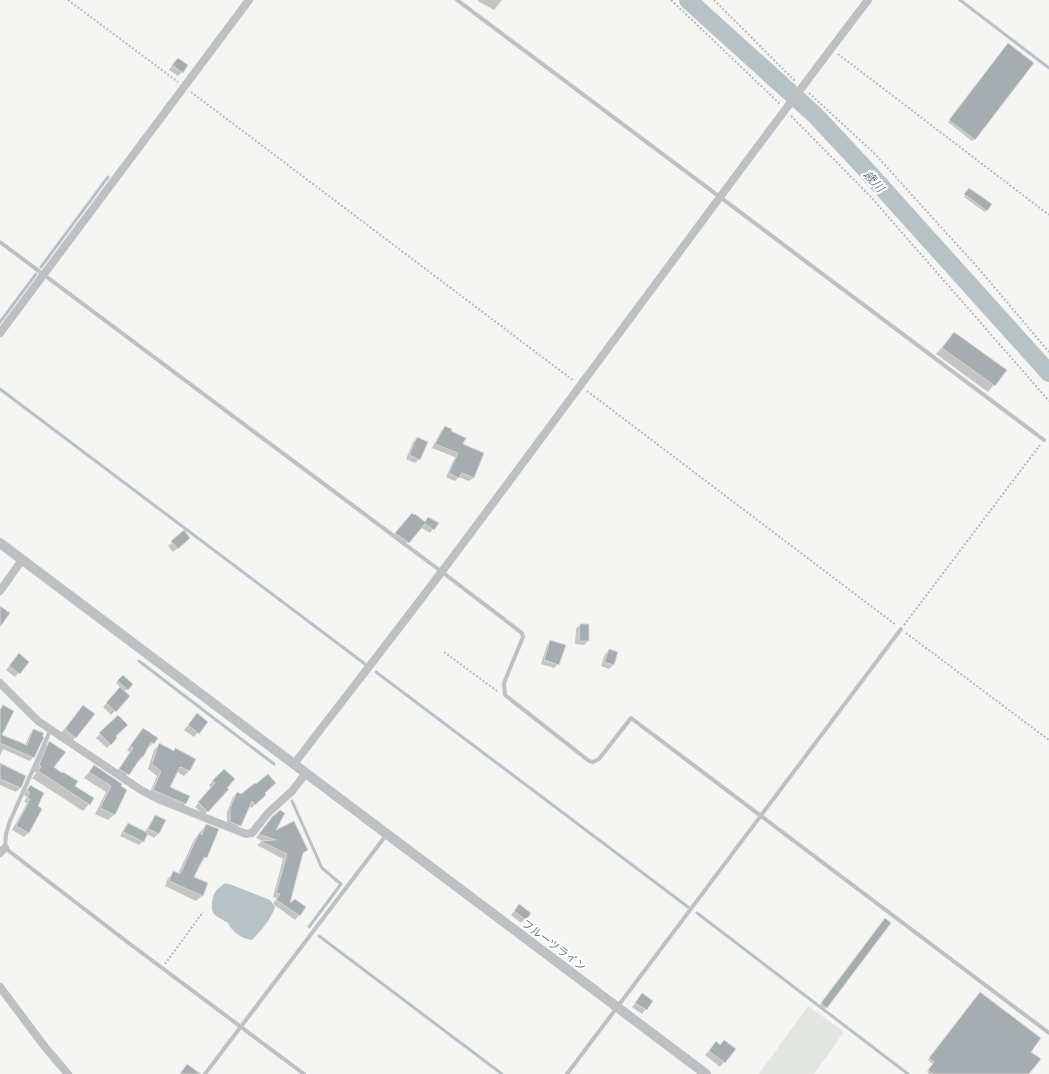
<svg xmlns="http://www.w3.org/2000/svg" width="1049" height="1074" viewBox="0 0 1049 1074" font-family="Poppins,'Noto Sans JP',sans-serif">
<rect width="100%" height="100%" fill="#f5f5f3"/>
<polygon fill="#e3e5e3" points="808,1006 844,1032 814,1074 759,1074"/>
<path fill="#b6c2c6" d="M 225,883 L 232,885 L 270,900 L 275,907 C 271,919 261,931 252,940 C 242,939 232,932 228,923 C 224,920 218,918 215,915 C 211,911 212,907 212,903 C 213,892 216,890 225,883 Z"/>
<g fill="#0003">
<polygon points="479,0 502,0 494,10 478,1"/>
<polygon points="1007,46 1033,64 972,141 948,122"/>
<polygon points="174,63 182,72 178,76 169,70"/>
<polygon points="968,191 986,210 985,212 964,197"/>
<polygon points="954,333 1006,370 988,392 936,354"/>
<polygon points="445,427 462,444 483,454 473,478 469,481 459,477 455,481 446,477 455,457 432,448 441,431"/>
<polygon points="417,438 419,459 415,463 406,459 413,442"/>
<polygon points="408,518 424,522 429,518 433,529 430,533 420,527 404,546 392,537"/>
<polygon points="184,532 185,542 173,552 168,546"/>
<polygon points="580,625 588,641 584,645 575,644 576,629"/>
<polygon points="551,641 558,664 554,668 541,664 547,645"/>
<polygon points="609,650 617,653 613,665 609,669 601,666 605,654"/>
<polygon points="15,659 28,662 15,677 6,670"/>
<polygon points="123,676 132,684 124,692 129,696 111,715 103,707 121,688 116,683"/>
<polygon points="3,706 1,735 25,745 30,734 34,730 41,737 33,757 30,761 3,749 0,756 0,709"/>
<polygon points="83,706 76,737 72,741 61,733"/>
<polygon points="118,716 114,737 116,738 107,748 96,738"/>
<polygon points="193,719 206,722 194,737 184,730"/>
<polygon points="143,729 153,743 149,747 148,747 143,757 139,761 138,760 124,778 116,773 130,752 127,750"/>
<polygon points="50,742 53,767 73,786 93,799 83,811 32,778 36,773 33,771 43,748"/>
<polygon points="159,745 189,771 184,776 177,772 169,788 188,796 185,804 180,809 149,795 157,776 148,769 154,750"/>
<polygon points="0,765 25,777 20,788 16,792 0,785"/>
<polygon points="94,766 119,787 126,790 114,815 108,820 95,814 106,792 84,778"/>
<polygon points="224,770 208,811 204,815 195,807 211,788 209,785"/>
<polygon points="30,786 36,807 41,809 28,833 24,837 12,830 27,803 24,802 27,797 24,795 26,790"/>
<polygon points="237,793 242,795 264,793 261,799 251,808 249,805 240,825 236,829 227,825 227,812 233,797"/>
<polygon points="156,816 165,821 158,834 154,838 147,834 143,841 139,845 120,836 124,828 128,824 145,832 152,820"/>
<polygon points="268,822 273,832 307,850 303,854 288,905 305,908 295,920 273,904 277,898 273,897 283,859 257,845 261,842 266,842 256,838"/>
<polygon points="206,825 206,857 201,863 193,877 207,884 202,896 196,901 165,886 168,878 174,873 178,874 194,840"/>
<polygon points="519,905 525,919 521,923 511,915"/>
<polygon points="883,921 826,1007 825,1009 820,1005"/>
<polygon points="642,995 652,1001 642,1014 632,1007"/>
<polygon points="978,995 1030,1052 1029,1074 929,1074 927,1072 933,1064 928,1060"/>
<polygon points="716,1043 720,1046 734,1049 720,1067 705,1055"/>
</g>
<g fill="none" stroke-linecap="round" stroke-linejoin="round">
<g stroke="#b6c2c6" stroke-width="3">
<polyline points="960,0 1049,68"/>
<polyline points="41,267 108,177"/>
<polyline points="0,322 36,274"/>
<polyline points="0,389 365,664"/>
<polyline points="139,661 274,764"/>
<polyline points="376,672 688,907"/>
<polyline points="292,801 322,868 341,884 309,927"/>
<polyline points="697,913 908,1074"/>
<polyline points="319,936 502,1074"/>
</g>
<polyline stroke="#b6c2c6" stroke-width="18" points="688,0 815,115 859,162 1049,373"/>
</g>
<g fill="#a5adb1" stroke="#d7d7d5">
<polygon points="1008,43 1034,63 975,140 949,120"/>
<polygon points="178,58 188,65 183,73 172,65"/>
<polygon points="969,188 992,204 987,211 964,194"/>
<polygon points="954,332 1007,370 995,386 942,348"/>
<polygon points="445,426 452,429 451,431 466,438 463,444 484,453 474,478 462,473 459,478 449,473 458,453 435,444"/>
<polygon points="417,437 428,442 420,460 409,455"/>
<polygon points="412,513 414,515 415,514 425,522 428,517 439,523 434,530 425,524 409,543 395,533"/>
<polygon points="184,530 190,538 178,549 171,541"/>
<polygon points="0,606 10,613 0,627"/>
<polygon points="580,624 589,624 589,641 579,641"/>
<polygon points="550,640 566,645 559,665 544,660"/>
<polygon points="609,649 618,652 614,665 604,662"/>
<polygon points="19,653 29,662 20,674 9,666"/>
<polygon points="123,675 133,684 128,690 117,681"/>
<polygon points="120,687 130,696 116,712 106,703"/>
<polygon points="3,705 14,711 2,735 27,745 33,729 44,733 42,736 44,737 34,758 0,743 0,710"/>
<polygon points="83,705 95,714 76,738 65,729"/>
<polygon points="197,713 208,722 199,734 188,725"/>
<polygon points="118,715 128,725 116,736 117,738 111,745 99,733"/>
<polygon points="143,728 158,738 154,744 151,742 143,757 142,756 129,775 119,769 133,748 130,746"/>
<polygon points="49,741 66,752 54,767 62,773 63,772 78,781 75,786 94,798 90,805 38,771 41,766 39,765"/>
<polygon points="159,743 174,751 175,748 196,759 190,771 180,767 170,787 190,796 186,804 153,790 161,771 152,764"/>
<polygon points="0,763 26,776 21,788 0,779"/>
<polygon points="94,765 122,784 121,786 127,790 115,815 100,808 111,786 89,772"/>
<polygon points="224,769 235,779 227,788 229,789 208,812 198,802 215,783 212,781"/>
<polygon points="268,774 276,783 265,793 266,795 255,805 252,801 241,826 230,822 230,808 237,792 241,794 255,783 256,784"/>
<polygon points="30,785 44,793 38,806 42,809 29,833 16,826 30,799 27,797 30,792 27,791"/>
<polygon points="280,810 285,813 276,830 294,821 308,850 303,853 290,903 295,899 306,907 300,916 276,900 280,894 276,893 287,854 260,841 276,840 259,834 272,817"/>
<polygon points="155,815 166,820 159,834 148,829"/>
<polygon points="128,823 148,833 144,842 123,832"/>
<polygon points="206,824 219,829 207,858 204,857 194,877 208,883 203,896 169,881 173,871 180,874 199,833 202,835"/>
<polygon points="519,904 531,913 526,920 514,911"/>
<polygon points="885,918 891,923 827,1008 821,1003"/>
<polygon points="980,992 1041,1038 1031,1052 1041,1059 1029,1074 933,1074 928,1070 934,1062 929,1058"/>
<polygon points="642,993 653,1001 647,1010 635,1003"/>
<polygon points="724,1040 736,1049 725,1063 709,1051 716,1041 720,1045"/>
<polygon points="187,1064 201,1074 180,1074"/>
</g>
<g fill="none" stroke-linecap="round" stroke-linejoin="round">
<g stroke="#b7babc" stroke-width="2" stroke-dasharray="2 2" stroke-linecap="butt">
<polyline points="68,0 178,82"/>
<polyline points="671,0 780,104"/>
<polyline points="714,0 795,81"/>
<polyline points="838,54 1049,215"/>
<polyline points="191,92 574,381"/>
<polyline points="809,93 874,153 979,269 1049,352"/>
<polyline points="791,116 870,196 1049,401"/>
<polyline points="587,391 896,625"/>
<polyline points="904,625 1040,445"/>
<polyline points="906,633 1049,740"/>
<polyline points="444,652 497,691 499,691"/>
<polyline points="165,964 203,912"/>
</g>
<g stroke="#bdc1c4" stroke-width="4">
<polyline points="457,0 1044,440"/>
<polyline points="0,242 442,572 522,633 523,637 504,683 505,695 589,761 593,762 599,759 631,718 1049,1033"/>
<polyline points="51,729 10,821 6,834 5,848 126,941 304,1074"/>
<polyline points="205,1074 387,834"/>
<polyline points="567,1074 901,629"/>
</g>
<g stroke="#bdc1c4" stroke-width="8">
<polyline points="0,333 249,0"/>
<polyline points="0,591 22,560"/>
<polyline points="0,683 38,721 141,790 158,799 246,834 252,833 268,813 292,791 306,773"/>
<path d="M 294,764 C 343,700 394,635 443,570 C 585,381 724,189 868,0"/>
<polyline points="0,853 5,848"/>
<polyline points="0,987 45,1047 68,1074"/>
</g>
<polyline stroke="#bdc1c4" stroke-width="10" points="0,543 706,1074"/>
</g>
<g text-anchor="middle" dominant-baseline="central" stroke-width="4" stroke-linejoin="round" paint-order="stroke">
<g font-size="11" fill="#687880" stroke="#fff">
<text transform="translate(554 945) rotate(37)">フルーツライン</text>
</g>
<g font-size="12" font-style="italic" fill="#63787d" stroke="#fff">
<text transform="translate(874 181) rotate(48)">歳川</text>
</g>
</g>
</svg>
